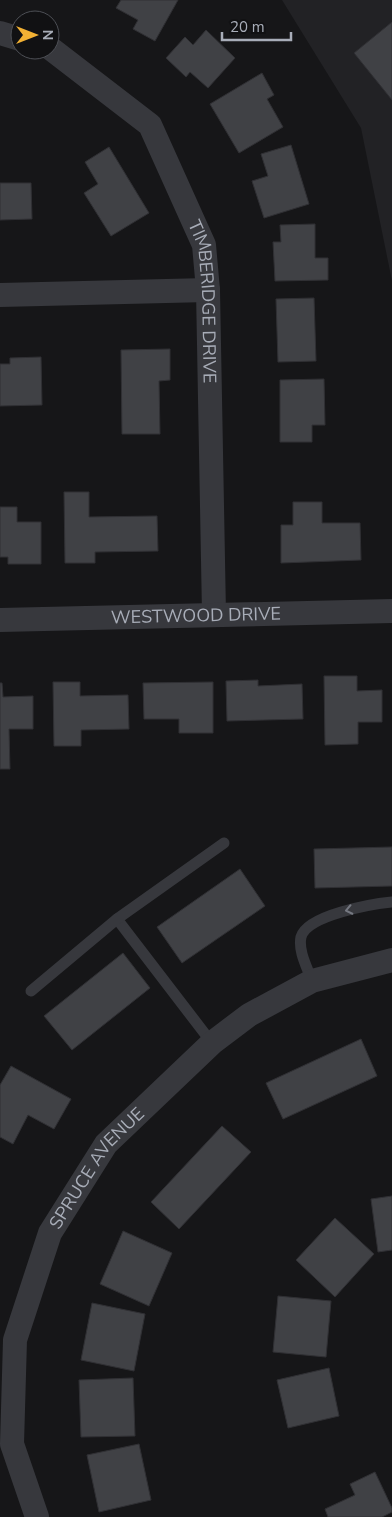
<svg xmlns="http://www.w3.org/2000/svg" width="392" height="1517" viewBox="0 0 392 1517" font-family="'Nunito Sans',sans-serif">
<rect width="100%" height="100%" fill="#161618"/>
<polygon fill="#222225" points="282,0 392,0 392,281 361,128"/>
<g fill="#404145" stroke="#303034">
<polygon points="121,0 178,0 155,41 133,29 138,20 116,8"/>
<polygon points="392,22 392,100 354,53"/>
<polygon points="206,30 235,58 208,88 190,72 186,77 166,58 185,37 193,45"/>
<polygon points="262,73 274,95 267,99 283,127 239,153 210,104"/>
<polygon points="291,145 309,204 264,218 252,181 268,176 261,154"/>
<polygon points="109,147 149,213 111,236 84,193 98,184 85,162"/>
<polygon points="0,183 31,183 32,219 0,220"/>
<polygon points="315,224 315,258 328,258 328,280 275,281 273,242 281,242 280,225"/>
<polygon points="314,298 316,361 278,362 276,299"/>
<polygon points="170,349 170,380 159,381 160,434 122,434 121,350"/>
<polygon points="41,357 42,405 0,406 0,364 10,364 10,358"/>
<polygon points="324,379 325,425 312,425 312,442 280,442 280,380"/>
<polygon points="64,492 89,492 89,517 157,516 158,551 95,552 95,563 65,563"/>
<polygon points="293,502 322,502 322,523 360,523 361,560 281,563 281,525 293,525"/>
<polygon points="0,507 17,507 17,522 41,522 41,564 8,564 8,557 0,557"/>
<polygon points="324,676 357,676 357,691 382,690 382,722 358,722 358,744 325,745"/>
<polygon points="258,680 258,686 302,684 303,719 227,721 226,681"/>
<polygon points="53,682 80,682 80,696 128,695 129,729 81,730 81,746 54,746"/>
<polygon points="213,682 213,733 179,733 179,719 144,719 143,683"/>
<polygon points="0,683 2,683 3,697 33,696 33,729 9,729 10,769 0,769"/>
<polygon points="392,847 392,886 315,888 314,849"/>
<polygon points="240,869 265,906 182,963 157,927"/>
<polygon points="123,953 150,988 72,1050 44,1016"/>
<polygon points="361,1039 377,1076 283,1119 266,1083"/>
<polygon points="11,1066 71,1099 54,1129 28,1115 13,1144 0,1137 0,1085"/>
<polygon points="222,1126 251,1152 179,1229 151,1202"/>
<polygon points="392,1196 392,1250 378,1252 371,1199"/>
<polygon points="335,1218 374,1254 335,1297 296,1260"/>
<polygon points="123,1231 172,1253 149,1306 100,1284"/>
<polygon points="278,1296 331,1301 326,1357 273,1352"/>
<polygon points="92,1303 145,1314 134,1371 81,1360"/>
<polygon points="329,1368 339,1416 288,1428 277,1380"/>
<polygon points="133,1378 135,1436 81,1437 79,1380"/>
<polygon points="139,1444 151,1500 99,1512 87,1455"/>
<polygon points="375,1472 392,1508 392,1512 382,1517 328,1517 325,1509 355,1495 350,1484"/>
</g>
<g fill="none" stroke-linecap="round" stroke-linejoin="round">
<g stroke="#37383d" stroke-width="11">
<polyline points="117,919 212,1043"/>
<path d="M 312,981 C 307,967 298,951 301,937 C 307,915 372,904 392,902"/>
<polyline points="31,991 117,919 224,843"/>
</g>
<g stroke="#37383d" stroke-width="24">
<polyline points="0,33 20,39"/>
<path id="s1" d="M 50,48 L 150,125 L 204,245 L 208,290 L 214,614"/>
<polyline points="0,295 208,290"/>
<path id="s2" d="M 0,620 L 392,611"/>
<path id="s3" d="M 37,1517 L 12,1444 L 15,1340 L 50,1233 L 106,1144 L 212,1043 L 249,1015 L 312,981 L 392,960"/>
</g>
</g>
<defs><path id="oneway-chevron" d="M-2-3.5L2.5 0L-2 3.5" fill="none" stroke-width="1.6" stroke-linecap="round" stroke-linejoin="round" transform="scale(1.25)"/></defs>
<use stroke="#757881" href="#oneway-chevron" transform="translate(349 910) rotate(168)"/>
<g text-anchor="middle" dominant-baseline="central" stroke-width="5" stroke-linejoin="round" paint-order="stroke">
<g font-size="18" fill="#a8adb8" stroke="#111113">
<text stroke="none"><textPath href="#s1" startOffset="314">TIMBERIDGE DRIVE</textPath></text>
<text stroke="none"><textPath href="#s2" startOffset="196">WESTWOOD DRIVE</textPath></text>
<text stroke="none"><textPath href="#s3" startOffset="374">SPRUCE AVENUE</textPath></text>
</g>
</g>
<g transform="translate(35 35) rotate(90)"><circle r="24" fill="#111113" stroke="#4d4f55"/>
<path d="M0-4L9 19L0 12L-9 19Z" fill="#f2b134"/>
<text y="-8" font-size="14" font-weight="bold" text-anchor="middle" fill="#a8adb8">N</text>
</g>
<path d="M222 32v8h69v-8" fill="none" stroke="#a8adb8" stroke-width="2.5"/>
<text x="230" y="32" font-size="15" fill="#a8adb8" stroke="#111113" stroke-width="4" paint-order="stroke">20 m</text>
</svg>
